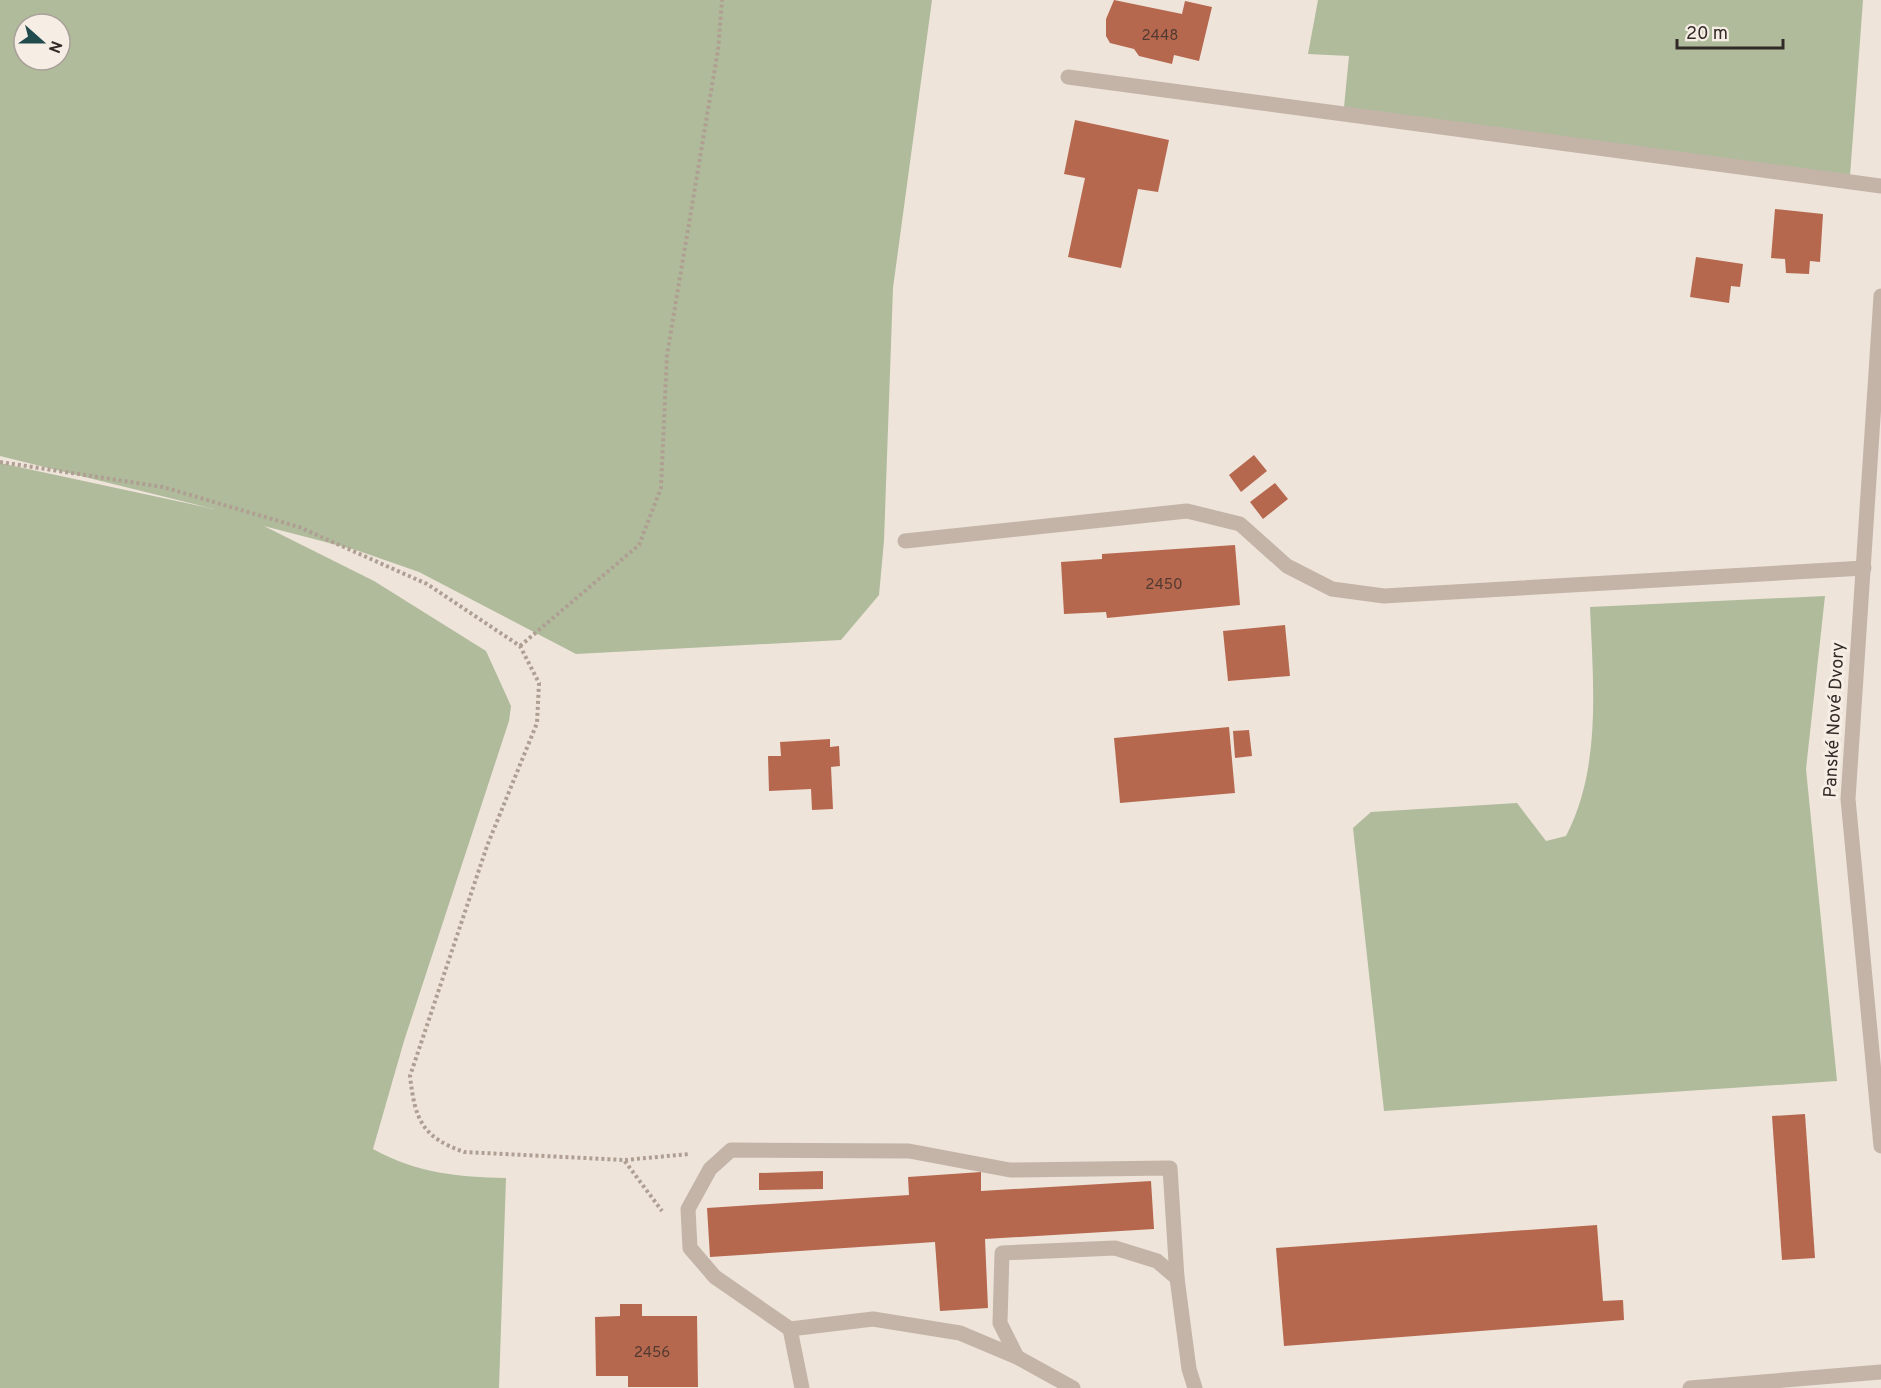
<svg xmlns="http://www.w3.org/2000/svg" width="1881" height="1388" viewBox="0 0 1881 1388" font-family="Overpass,sans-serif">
<rect width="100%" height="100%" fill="#eee4da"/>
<g fill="#b0bb9c" fill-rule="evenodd">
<path d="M 0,0 L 932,0 L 893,288 L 884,541 L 879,595 L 841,640 L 576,654 L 419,572 L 356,550 L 264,526 L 374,581 L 486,651 L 511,706 L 509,721 L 404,1041 L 373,1149 C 416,1173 458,1177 506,1178 L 499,1388 L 0,1388 L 0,463 L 214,509 L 0,456 ZM 24,24 L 60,24 L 60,60 L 24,60 Z"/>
<polygon points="1318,0 1863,0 1850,176 1344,107 1349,56 1308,54"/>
<path d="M 1825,596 L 1806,769 L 1837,1081 L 1384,1111 L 1353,828 L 1371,812 L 1517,803 L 1546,841 L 1566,836 C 1602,767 1593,683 1590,607 Z"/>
</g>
<g fill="#b6684f">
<polygon points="1114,0 1182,14 1185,1 1212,7 1199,61 1174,55 1172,64 1139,56 1134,49 1110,43 1106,36 1106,19"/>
<polygon points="1075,120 1169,140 1158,192 1138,189 1121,268 1068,257 1085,178 1064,174"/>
<polygon points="1775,209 1823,214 1820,262 1810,261 1809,274 1786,273 1785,259 1771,258"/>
<polygon points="1696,257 1743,264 1740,287 1731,286 1729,303 1690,297"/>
<polygon points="1254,455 1267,471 1241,492 1229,475"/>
<polygon points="1275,483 1288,499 1263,519 1250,502"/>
<polygon points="1235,545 1240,605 1107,618 1106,612 1064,614 1061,562 1102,559 1102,554"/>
<polygon points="1285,625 1290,676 1228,681 1223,631"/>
<polygon points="1229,727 1235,793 1120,803 1114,738"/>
<polygon points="1249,730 1252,756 1235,758 1233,731"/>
<polygon points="830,739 830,747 839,746 840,766 831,767 833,809 812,810 811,789 769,791 768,756 781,756 780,742"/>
<polygon points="1805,1114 1815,1258 1782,1260 1772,1116"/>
<polygon points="823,1171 823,1189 759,1190 759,1173"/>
<polygon points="981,1172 981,1191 1151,1181 1154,1229 985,1239 988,1308 940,1311 935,1242 710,1257 707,1208 909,1195 908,1177"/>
<polygon points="1597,1225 1603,1301 1623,1300 1624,1320 1284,1346 1276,1248"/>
<polygon points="620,1304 642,1304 642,1316 697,1316 698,1387 628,1387 628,1376 596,1376 595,1317 620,1316"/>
</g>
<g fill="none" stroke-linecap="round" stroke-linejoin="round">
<g stroke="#af9f92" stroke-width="4" stroke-dasharray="3 3" stroke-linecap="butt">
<path d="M 0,462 L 163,487 L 299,527 L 427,584 L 520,646 L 539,683 L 537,723 L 487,846 L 410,1076 C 415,1120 422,1137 464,1152 L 624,1160 L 662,1211"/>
<polyline points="520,646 639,545 661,488 667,355 718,50 722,0"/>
<polyline points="625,1160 689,1154"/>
</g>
<g stroke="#c4b4a8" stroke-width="15">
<polyline points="1068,77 1881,186"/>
<polyline points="1881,296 1848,799 1881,1146"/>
<polyline points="905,541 1187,511 1240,524 1287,566 1332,589 1384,596 1864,568"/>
<polyline points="790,1329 873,1319 960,1333 1017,1357 1073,1388"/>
<polyline points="1017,1357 1000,1323 1002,1253 1115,1248 1157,1261 1177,1278 1189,1369 1195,1388"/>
<polyline points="802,1388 790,1329 715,1277 690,1248 688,1209 710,1169 731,1150 909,1151 1010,1170 1170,1168 1177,1278"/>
<polyline points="1690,1388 1881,1372"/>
</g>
</g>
<g text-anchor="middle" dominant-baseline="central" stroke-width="6" stroke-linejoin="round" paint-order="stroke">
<g font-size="15" fill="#533a31">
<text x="1160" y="36">2448</text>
<text x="1164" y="585">2450</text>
<text x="652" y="1353">2456</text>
</g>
<g font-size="18" fill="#322a27" stroke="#f6eee5">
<text transform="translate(1835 720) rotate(-87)">Panské Nové Dvory</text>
</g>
</g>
<g transform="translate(42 42) rotate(111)"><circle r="28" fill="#f6eee5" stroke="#a8a099" stroke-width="1.5"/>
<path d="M0-4.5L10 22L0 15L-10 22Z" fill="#224b4e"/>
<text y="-9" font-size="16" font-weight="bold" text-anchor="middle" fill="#322a27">N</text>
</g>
<path d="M1677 39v9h106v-9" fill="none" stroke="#322a27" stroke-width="3"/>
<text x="1686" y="39" font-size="18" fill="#322a27" stroke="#f6eee5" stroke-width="4.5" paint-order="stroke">20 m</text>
</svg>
